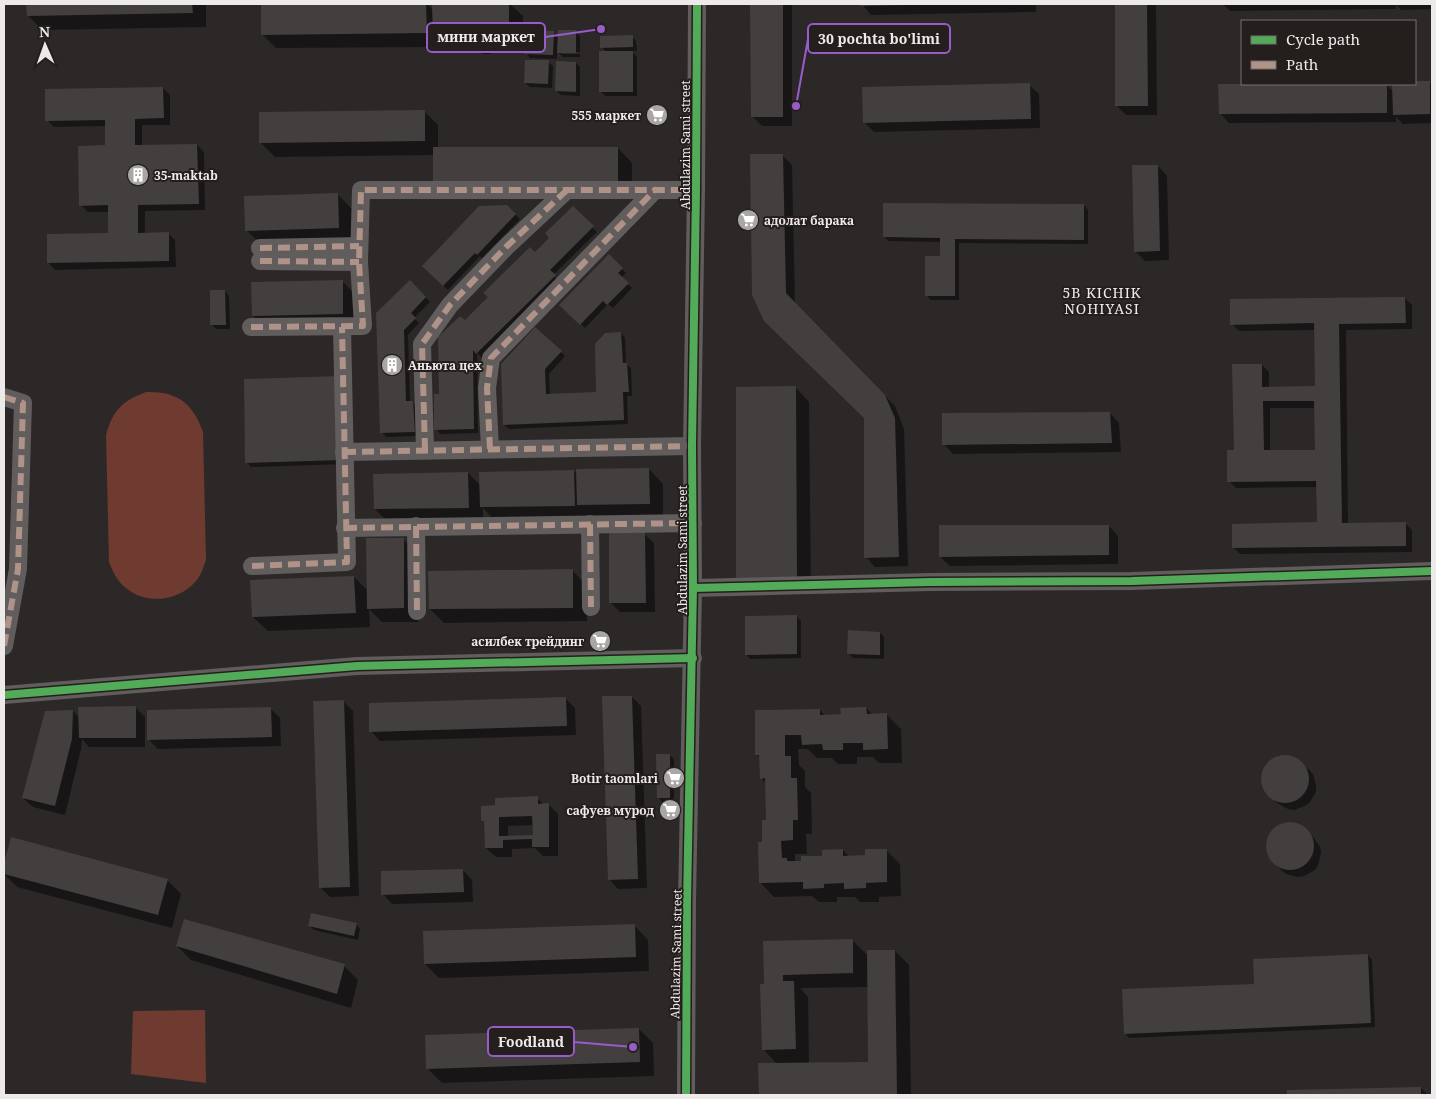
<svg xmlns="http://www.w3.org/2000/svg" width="1436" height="1099" viewBox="0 0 1436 1099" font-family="'Noto Serif',serif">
<rect width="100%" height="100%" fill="#2c2828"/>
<g fill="#6f3a2f">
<path d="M 146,392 C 177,391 193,403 203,432 L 206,560 C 204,565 203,570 200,575 C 186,600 148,607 126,588 C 117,581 113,572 109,562 L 106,435 C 113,410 122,401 146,392 Z"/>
<polygon points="205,1010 206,1083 131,1074 133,1011"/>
</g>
<g fill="#0007" fill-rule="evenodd">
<polygon points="28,4 206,4 206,27 43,30 28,16"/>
<polygon points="427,4 433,10 433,4 510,4 523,16 523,50 494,50 490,54 483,54 478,51 448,50 440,42 440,47 276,48 262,34 262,5"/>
<polygon points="751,4 792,4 792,126 762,126 752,116"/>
<polygon points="862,4 1036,4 1036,12 871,15"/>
<polygon points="1116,4 1156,4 1157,115 1126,115 1117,106"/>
<polygon points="1223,4 1432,4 1432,9 1401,10 1396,4 1396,9 1230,11"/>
<polygon points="553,32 559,38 576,32 580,36 580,52 561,51 561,54 580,54 580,57 563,57 557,51 557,59 530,58 526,53"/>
<polygon points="632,36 636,41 637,51 632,51 637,57 637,96 605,96 601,92 606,52 602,47"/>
<polygon points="548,62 553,66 552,88 530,87 525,83"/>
<polygon points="576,63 580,67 580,96 561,95 557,91"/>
<polygon points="1415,82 1429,82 1432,85 1432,123 1403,124 1396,117 1396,122 1229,123 1220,113 1386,85 1394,92 1393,84 1415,84"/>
<polygon points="1029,85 1039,94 1040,128 874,132 864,122"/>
<polygon points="163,88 170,95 170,125 142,125 142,146 197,145 204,152 205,210 145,211 145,234 168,233 175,240 176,267 55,270 48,262 110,234 109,212 88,212 81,205 107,146 106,126 54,127 47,120"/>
<polygon points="424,111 438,125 438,148 618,148 632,163 632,196 435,155 275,157 260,142"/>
<polygon points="782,155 792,165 795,304 895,406 904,429 908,566 875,567 866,557 865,417 753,294"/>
<polygon points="1158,166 1167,176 1169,260 1145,261 1135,251"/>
<polygon points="337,194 352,209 353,242 261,244 246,230"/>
<polygon points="1084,205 1088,210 1088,244 959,243 959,300 931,300 926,295 941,257 941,242 889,241 884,237"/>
<polygon points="507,207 520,219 482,258 480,256 448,290 423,266"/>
<polygon points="573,208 597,232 553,275 559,281 482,358 477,353 478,433 440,434 436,429 441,396 465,322 551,238"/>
<polygon points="609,256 626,273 621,278 632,288 613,308 608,304 585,328 561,305"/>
<polygon points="342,281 356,295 357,327 267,330 253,316"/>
<polygon points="410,282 430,302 414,318 419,323 408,335 410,402 413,402 417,407 418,436 386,437 382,432"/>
<polygon points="225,291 229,296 230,329 216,329 212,325"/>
<path d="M 1405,298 L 1412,305 L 1412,329 L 1346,330 L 1348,524 L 1405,523 L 1412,530 L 1412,552 L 1240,554 L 1233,547 L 1318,524 L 1317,487 L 1236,488 L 1229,481 L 1235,452 L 1262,365 L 1269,372 L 1269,388 L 1316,388 L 1316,330 L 1239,331 L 1232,324 ZM 1270,408 L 1316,408 L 1316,451 L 1270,451 Z"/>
<polygon points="621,333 625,338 626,364 631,368 632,396 627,396 628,424 509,429 504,425 502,365 561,352 565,356 549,374 550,395 598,394"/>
<polygon points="246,380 346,464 251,467 247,462"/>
<polygon points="795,387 809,402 811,594 752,595"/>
<polygon points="1110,413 1119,423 1121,452 953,454 944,444"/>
<polygon points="649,469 663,484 663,518 592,519 588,515 588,519 495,521 483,508 483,522 389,523 375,509 468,473 481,486 574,471 578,475"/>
<polygon points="1109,526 1118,536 1118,564 950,566 940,557"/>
<polygon points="644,534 654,543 655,612 620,612 611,603"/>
<polygon points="403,539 417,553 418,622 382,622 369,609 370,627 268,631 253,617 354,577 368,591"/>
<polygon points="572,570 586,585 587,621 444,623 430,609"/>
<polygon points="797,617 801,621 801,658 750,659 746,654"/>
<polygon points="880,633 884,637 884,659 853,658 849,654"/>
<polygon points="632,697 641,706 647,888 618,889 609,879"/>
<polygon points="566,699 575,708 576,735 380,741 371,731"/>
<polygon points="343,701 353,711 359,896 330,897 320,887"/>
<polygon points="136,708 145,717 145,747 89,747 82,739 81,749 65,815 33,807 23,798 73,711 80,718"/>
<polygon points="866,708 873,715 887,715 901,729 902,763 879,763 873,757 857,757 857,764 838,764 832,758 817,758 808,749 798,749 799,765 805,771 805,787 811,793 812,834 806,834 807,854 795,854 795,863 824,857 843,850 849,857 866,857 886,850 900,864 901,896 879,897 879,902 860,902 855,897 837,897 837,902 819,902 812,896 774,897 760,882 767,821 766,783 761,778 761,759 757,755 820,710 825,716 842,715"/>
<polygon points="271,709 280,718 281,746 158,749 149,740"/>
<polygon points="669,755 674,759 674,802 662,802 658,797"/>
<polygon points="1285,756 1290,756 1301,762 1313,774 1316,786 1316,792 1310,802 1305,806 1294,810 1288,809 1277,803 1269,796 1263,785 1262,779 1265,767 1273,759"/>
<path d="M 537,798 L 544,805 L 549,805 L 558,814 L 558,856 L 543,856 L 535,848 L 512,849 L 512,857 L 496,857 L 486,848 L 486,824 L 482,820 L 496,806 ZM 534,825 L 534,836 L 508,837 L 508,826 Z"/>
<polygon points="1289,823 1295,823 1306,829 1313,837 1320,847 1321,853 1318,865 1315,870 1304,876 1298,877 1286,874 1282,871 1270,858 1266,846 1267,841 1273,830 1277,826"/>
<polygon points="12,839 167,880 181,894 172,928 17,887 4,874 4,868"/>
<polygon points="463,870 472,880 473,902 392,904 383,894"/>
<polygon points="356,924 360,929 358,940 314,930 310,926"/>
<polygon points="634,925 648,940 649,971 439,978 425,964"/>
<path d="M 852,940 L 868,956 L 895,951 L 909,965 L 911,1095 L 760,1095 L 759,1064 L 777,1064 L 763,1049 L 765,985 L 764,942 ZM 869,987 L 869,1063 L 809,1064 L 808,997 L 800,988 Z"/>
<polygon points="177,946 344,966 358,980 351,1008 191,960"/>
<polygon points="1368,955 1372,960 1375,1027 1129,1038 1125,1033 1255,985"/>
<polygon points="639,1029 653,1043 654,1076 442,1083 427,1068"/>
<polygon points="1421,1088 1428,1095 1289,1095 1289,1091"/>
</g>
<g fill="#433f3f" fill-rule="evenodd">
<polygon points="26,4 192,4 193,13 27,16"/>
<polygon points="261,4 426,4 427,33 261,35"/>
<polygon points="432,4 509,4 509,36 479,36 476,40 468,40 462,37 433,37"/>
<polygon points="750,4 783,4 783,117 751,117"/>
<polygon points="860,4 905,4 905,5 860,6"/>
<polygon points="1115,4 1147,4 1148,106 1115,106"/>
<polygon points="526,30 554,31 553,55 524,54"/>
<polygon points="558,30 576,30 576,53 557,53"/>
<polygon points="633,35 633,47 600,48 600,36"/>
<rect x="599" y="51" width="34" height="41"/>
<polygon points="525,60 549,60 548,84 524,83"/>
<polygon points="556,61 576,62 576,92 555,91"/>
<polygon points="1415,81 1430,81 1430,114 1393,115 1392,84 1415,84"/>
<polygon points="1030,83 1031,119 863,123 862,87"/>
<polygon points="1218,84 1387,84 1387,113 1219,114"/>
<polygon points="163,87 164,118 135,119 135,145 197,144 199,204 138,205 138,233 169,232 169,261 47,263 47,234 108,233 108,205 79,206 78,146 105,145 105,120 45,121 45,89"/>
<polygon points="425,110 425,141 259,143 259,112"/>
<rect x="433" y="147" width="185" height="36"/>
<polygon points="750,154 783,154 786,293 885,395 895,418 899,557 864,558 864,418 764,321 752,295"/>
<polygon points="1132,165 1158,165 1160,251 1134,252"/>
<polygon points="338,193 339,228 245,231 244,196"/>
<polygon points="883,203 1084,204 1084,240 955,239 955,296 925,296 925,256 940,256 940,238 883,237"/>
<polygon points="507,205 516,214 477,255 475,253 443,286 422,266 479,206"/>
<polygon points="573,206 594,226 550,270 556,275 476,354 473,350 474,429 434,430 434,394 439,394 438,337 460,316 465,320 488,297 483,293 530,247 535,252 549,238 545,233"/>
<polygon points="609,254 623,268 618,273 629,283 607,305 603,301 580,325 559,305"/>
<polygon points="343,280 343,314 252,316 251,282"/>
<polygon points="410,280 426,297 411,313 416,318 404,330 406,401 413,401 415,432 380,433 376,313"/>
<polygon points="210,290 225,290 226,325 210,325"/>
<path d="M 1405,297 L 1406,323 L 1339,324 L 1342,523 L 1406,522 L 1406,546 L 1232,548 L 1232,524 L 1317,522 L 1316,481 L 1227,482 L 1227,450 L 1234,450 L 1232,364 L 1262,364 L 1262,387 L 1315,386 L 1314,323 L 1230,325 L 1230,299 ZM 1263,401 L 1314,401 L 1315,450 L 1264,450 Z"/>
<polygon points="535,327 562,351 545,369 546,394 596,392 595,344 605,333 621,332 623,363 627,363 629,392 623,392 624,420 503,425 501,364"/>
<polygon points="340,376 342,460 245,463 244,379"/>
<polygon points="796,386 797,580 736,581 736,387"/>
<polygon points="1110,412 1112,443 942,445 942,413"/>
<polygon points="649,468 650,504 577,505 576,469"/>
<polygon points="574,470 575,506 480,507 479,472"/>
<polygon points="468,472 469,508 374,509 373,474"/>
<polygon points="939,525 1109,525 1109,555 939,557"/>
<polygon points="645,532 646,603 609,603 609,533"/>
<polygon points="366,538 404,538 404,608 367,609"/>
<polygon points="573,569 573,608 429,609 428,571"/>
<polygon points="354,576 356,613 252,617 250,580"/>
<polygon points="797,615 797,654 745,655 745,616"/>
<polygon points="848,630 880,632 880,655 847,654"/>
<polygon points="602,696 632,696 638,879 608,880"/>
<polygon points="566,697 567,726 369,732 369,703"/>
<polygon points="344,700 350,887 319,888 313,701"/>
<polygon points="136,706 136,738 79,738 78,707"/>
<polygon points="271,707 272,737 147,740 147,710"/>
<polygon points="866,707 867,714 887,713 888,749 863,750 863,743 843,743 843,750 823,750 822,744 802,745 801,735 785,735 785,756 791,756 791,778 797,778 798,820 793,820 793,840 781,841 782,858 787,858 787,861 801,861 801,856 822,856 822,850 843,849 843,856 865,855 865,849 887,849 887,882 866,883 866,888 844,889 844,883 824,884 824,888 803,889 803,882 759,883 758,842 762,842 762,820 766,820 765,778 760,779 759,755 755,755 755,710 820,709 820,715 841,714 840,708"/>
<polygon points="73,710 72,739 55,806 22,798 45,711"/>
<polygon points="656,754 670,754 670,798 657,798"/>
<circle cx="1285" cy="779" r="24"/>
<path d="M 538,796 L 538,804 L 549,803 L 549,847 L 532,847 L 532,839 L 503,840 L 503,848 L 485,848 L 484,821 L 481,821 L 481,806 L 495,805 L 495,798 ZM 532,816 L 533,835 L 499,836 L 499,817 Z"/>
<circle cx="1290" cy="846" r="24"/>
<polygon points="11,837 168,879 158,915 4,874 4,863"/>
<polygon points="463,869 464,892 381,895 381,871"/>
<polygon points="311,913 357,923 354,936 308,926"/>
<polygon points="184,919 345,964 337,994 176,946"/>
<polygon points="635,924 636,957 424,964 423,931"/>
<polygon points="853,939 853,973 783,975 783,981 794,981 796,1049 762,1050 760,984 764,984 763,941"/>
<polygon points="867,950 895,950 897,1095 759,1095 758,1063 868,1062"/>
<polygon points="1368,954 1371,1023 1124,1034 1122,989 1254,984 1253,959"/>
<polygon points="639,1028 640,1062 426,1069 425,1035"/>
<polygon points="1421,1087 1421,1095 1287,1095 1287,1090"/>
</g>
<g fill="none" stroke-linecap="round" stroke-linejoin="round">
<g stroke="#605d5c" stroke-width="18">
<polyline points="260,248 359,246"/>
<polyline points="260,261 359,262"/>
<polyline points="251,327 363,326 359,262 361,190 696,190"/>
<polyline points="4,397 23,403 18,569 4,646"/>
<polyline points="490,449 487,388 491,358 655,190"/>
<polyline points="425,450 422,344 450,305 506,247 567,190"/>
<polyline points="344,452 692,446"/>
<polyline points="590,524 591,607"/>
<polyline points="416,526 417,611"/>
<polyline points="345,528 693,523"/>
<polyline points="252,566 347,562 342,327"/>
<polyline points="693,588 930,582 1132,581 1432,571"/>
<polyline points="4,695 357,666 693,658"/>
<polyline points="686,1095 687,902 693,588 692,446 696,190 697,4"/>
</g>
<g stroke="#af9288" stroke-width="6" stroke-dasharray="12 6" stroke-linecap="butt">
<polyline points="260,248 359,246"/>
<polyline points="260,261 359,262"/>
<polyline points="251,327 363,326 359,262 361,190 696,190"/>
<polyline points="4,397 23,403 18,569 4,646"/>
<polyline points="490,449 487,388 491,358 655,190"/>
<polyline points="425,450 422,344 450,305 506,247 567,190"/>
<polyline points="344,452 692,446"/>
<polyline points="590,524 591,607"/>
<polyline points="416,526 417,611"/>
<polyline points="345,528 693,523"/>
<polyline points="252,566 347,562 342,327"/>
</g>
<g stroke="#241e1c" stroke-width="11">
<g id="cycleway">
<polyline points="693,588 930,582 1132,581 1432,571"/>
<polyline points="4,695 357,666 693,658"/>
<polyline points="686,1095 687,902 693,588 692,446 696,190 697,4"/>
</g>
</g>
<use href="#cycleway" stroke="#51ab58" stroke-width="8"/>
</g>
<defs>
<g id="supermarket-disc" transform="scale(1.125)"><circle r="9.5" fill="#aaa6a5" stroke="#241e1c"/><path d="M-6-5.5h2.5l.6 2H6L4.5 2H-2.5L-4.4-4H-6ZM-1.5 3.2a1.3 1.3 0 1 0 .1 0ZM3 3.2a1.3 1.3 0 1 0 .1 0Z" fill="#fff"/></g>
<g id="building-disc" transform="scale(1.125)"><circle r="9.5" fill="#aaa6a5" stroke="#241e1c"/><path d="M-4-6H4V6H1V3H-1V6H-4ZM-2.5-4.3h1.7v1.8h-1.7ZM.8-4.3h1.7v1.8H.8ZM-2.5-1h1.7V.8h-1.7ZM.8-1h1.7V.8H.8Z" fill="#fff"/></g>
</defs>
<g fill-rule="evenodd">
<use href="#supermarket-disc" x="657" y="115"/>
<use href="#building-disc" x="138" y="175"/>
<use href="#supermarket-disc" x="748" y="220"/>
<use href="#building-disc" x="392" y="365"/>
<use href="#supermarket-disc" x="600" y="641"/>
<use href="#supermarket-disc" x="674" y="778"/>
<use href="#supermarket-disc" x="670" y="810"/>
</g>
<g text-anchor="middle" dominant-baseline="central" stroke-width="4" stroke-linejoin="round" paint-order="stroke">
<g font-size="12" font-weight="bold" fill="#eeeae9" stroke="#241e1c" text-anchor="end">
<text x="641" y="115">555 маркет</text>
<text x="154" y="175" text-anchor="start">35-maktab</text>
<text x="764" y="220" text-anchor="start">адолат барака</text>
<text x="408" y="365" text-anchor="start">Аньюта цех</text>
<text x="584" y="641">асилбек трейдинг</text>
<text x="658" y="778">Botir taomlari</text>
<text x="654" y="810">сафуев мурод</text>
</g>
<g font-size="12" fill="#eeeae9" stroke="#241e1c">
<text transform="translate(685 145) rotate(-90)">Abdulazim Sami street</text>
<text transform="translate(682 550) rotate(-90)">Abdulazim Sami street</text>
<text transform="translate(676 954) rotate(-89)">Abdulazim Sami street</text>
</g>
<g font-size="14" letter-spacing="1" fill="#eeeae9" stroke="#241e1c">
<text x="1102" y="292">5B KICHIK<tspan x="1102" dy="16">NOHIYASI</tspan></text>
</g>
</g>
<path fill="none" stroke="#985cca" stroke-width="2" d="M601 29L545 37M796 106L808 39M633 1047L574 1042"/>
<g fill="#985cca" stroke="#241e1c" stroke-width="2">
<circle cx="601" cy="29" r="5"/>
<circle cx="796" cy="106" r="5"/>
<circle cx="633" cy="1047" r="5"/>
</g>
<g fill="#241e1c" stroke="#985cca" stroke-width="2">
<rect x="427" y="23" width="118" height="29" rx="5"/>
<rect x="808" y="24" width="142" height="29" rx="5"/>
<rect x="488" y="1027" width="86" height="29" rx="5"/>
</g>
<g font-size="14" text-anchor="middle" font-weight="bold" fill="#eeeae9">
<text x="486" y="42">мини маркет</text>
<text x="879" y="44">30 pochta bo'limi</text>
<text x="531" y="1047">Foodland</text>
</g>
<rect width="1436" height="1099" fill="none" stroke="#eeeae9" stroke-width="10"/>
<rect x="1241" y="20" width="175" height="65" fill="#241e1c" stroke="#75706e"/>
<rect x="1251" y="36" width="25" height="8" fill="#51ab58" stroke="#75706e"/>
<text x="1286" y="45" font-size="15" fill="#eeeae9">Cycle path</text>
<rect x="1251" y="61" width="25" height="8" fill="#af9288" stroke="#75706e"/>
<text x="1286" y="70" font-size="15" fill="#eeeae9">Path</text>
<g transform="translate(45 45) rotate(358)" stroke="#241e1c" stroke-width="4" paint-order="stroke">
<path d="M0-4L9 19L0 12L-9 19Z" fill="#eeeae9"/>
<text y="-8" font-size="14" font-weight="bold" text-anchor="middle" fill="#eeeae9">N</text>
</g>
</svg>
